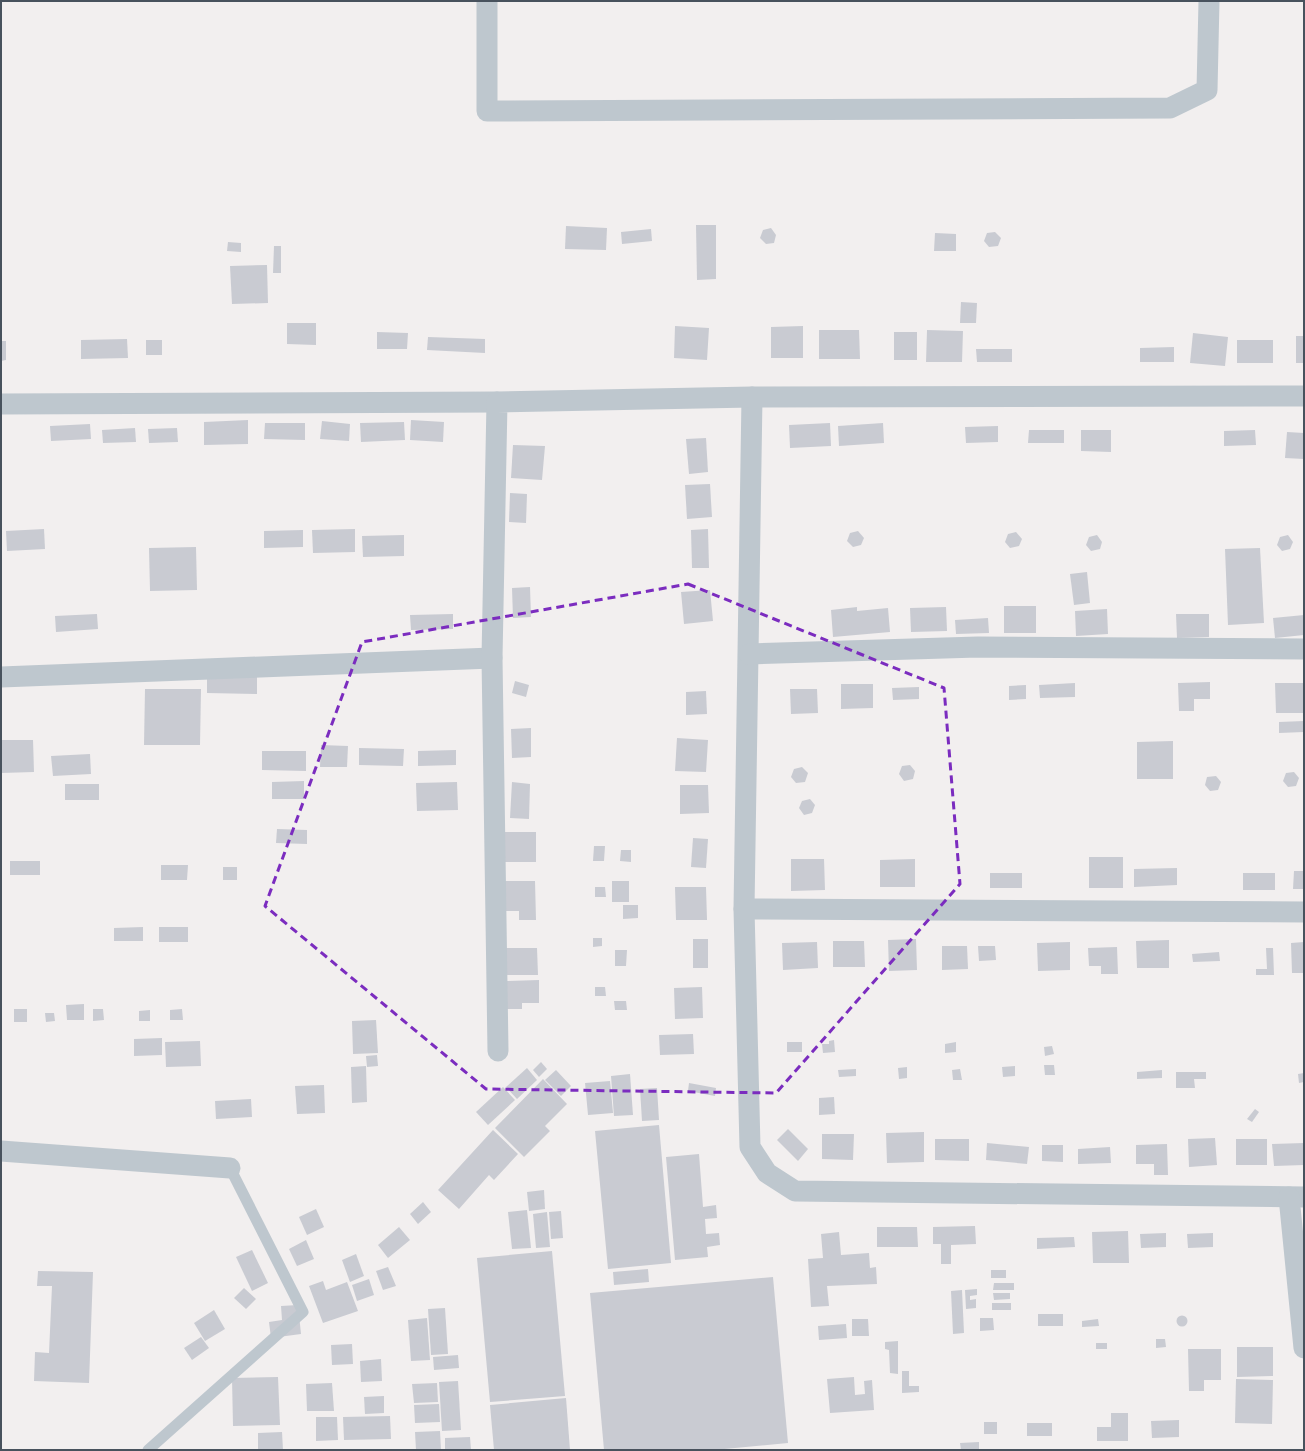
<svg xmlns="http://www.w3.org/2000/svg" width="1305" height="1451" viewBox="0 0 1305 1451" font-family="'Open Sans',sans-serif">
<rect width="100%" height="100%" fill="#f2efef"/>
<g fill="#c9cbd2">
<polygon points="696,225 716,225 716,279 697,280"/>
<polygon points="566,226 607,228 606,250 565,249"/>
<polygon points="771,228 776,235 774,243 766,244 760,238 763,230"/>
<polygon points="651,229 652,241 622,244 621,232"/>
<polygon points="995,232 1001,238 998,246 989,247 984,241 987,233"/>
<polygon points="935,233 956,234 956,251 934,251"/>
<polygon points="228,242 241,243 241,252 227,251"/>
<polygon points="274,246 281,246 281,273 273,273"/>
<polygon points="267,265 268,303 232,304 230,266"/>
<polygon points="961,302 977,303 976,323 960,323"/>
<polygon points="287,323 316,323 316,345 287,344"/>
<polygon points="675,326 709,328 707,360 674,358"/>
<polygon points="803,326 803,358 771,358 771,327"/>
<polygon points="819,330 859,330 860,359 819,359"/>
<polygon points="927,330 963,331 962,362 926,362"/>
<polygon points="377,332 408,333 407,349 377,349"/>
<rect x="894" y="332" width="23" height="28"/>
<polygon points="1193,333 1228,337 1225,366 1190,363"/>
<rect x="1296" y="336" width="8" height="27"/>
<polygon points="428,337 485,339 485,353 427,350"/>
<polygon points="127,339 128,358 81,359 81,340"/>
<rect x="146" y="340" width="16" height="15"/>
<rect x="1237" y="340" width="36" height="23"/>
<polygon points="1,341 6,341 6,360 1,361"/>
<polygon points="1174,347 1174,362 1140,362 1140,348"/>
<polygon points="976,349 1012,349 1012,362 977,362"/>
<polygon points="248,420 248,444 204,445 204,422"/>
<polygon points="411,420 444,422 443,442 410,440"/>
<polygon points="322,421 350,424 349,441 320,439"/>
<polygon points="404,422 405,440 361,442 360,423"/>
<polygon points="265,423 305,423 305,440 264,439"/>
<polygon points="830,423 831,446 790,448 789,425"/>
<polygon points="883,423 884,443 839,446 838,426"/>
<polygon points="90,424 91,439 51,441 50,426"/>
<polygon points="998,426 998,442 966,443 965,427"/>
<polygon points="135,428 136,442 103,443 102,430"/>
<polygon points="177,428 178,442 149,443 148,429"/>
<polygon points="1029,430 1064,430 1064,443 1028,443"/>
<polygon points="1081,430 1111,430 1111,452 1081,451"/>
<polygon points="1255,430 1256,445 1224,446 1224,431"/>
<polygon points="1287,432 1304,433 1304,459 1285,458"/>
<polygon points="706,438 708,472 689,474 686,439"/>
<polygon points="513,445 545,446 542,480 511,478"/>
<polygon points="710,484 712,517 687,519 685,485"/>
<polygon points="510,493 527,494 526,523 509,522"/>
<polygon points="44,529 45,549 7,551 6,531"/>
<polygon points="355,529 355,552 313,553 312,530"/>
<polygon points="708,529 709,568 692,568 691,530"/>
<polygon points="303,530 303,547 264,548 264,531"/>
<polygon points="858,531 864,538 861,545 853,547 847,541 850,533"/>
<polygon points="1016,532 1022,539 1019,546 1010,548 1005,542 1008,534"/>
<polygon points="404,535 404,556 363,557 362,536"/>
<polygon points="1097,535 1102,542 1100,549 1091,551 1086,545 1089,537"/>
<polygon points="1288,535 1293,542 1290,549 1282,551 1277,545 1280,537"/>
<polygon points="196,547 197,590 150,591 149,548"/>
<polygon points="1260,548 1264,623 1228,625 1225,549"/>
<polygon points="1087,572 1090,603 1074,605 1070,574"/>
<polygon points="530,587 531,617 513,618 512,588"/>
<polygon points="710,590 713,621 684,624 681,592"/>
<rect x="1004" y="606" width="32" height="27"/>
<polygon points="857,607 857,611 888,608 890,632 833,637 831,610"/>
<polygon points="946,607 947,631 911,632 910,608"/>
<polygon points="1107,609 1108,634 1076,636 1075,611"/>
<polygon points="97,614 98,629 56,632 55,616"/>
<polygon points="453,614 453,629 411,630 410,615"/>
<polygon points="1176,614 1209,614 1209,637 1177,638"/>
<polygon points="1304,615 1304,635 1275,638 1273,618"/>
<polygon points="988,618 989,633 956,634 955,620"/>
<polygon points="207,674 257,675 257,694 207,693"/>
<polygon points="515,681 529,685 526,697 512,693"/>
<polygon points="1210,682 1210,699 1194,699 1194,711 1179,711 1178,683"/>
<polygon points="1075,683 1075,697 1040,698 1039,685"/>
<polygon points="1275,683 1304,683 1304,713 1276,713"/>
<polygon points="841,684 873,684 873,708 841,709"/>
<polygon points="1026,685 1026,699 1009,700 1009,686"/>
<polygon points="919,687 919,699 893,700 892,688"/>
<polygon points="145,689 201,689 200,745 144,745"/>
<polygon points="790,689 817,689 818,713 791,714"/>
<polygon points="706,691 707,714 686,715 686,692"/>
<polygon points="1304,721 1304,732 1279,733 1279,722"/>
<polygon points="531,728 531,757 512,758 511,729"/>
<polygon points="677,738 708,740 706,772 675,771"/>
<polygon points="1,740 33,740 34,772 1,773"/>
<polygon points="1173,741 1173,779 1137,779 1137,742"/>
<polygon points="321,745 348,746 347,767 320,767"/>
<polygon points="359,748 404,749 403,766 359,765"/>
<polygon points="456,750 456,765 418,766 418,751"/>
<polygon points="262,751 306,751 306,771 262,770"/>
<polygon points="90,754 91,774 53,776 51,756"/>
<polygon points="910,765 915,771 913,779 904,781 899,774 902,766"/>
<polygon points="802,767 808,773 805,782 796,783 791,777 794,769"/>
<polygon points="1294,772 1299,778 1296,786 1288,787 1283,781 1286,773"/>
<polygon points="1216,776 1221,782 1218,790 1210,791 1205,785 1207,777"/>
<polygon points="304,781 304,799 272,799 272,782"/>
<polygon points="457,782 458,810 417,811 416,783"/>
<polygon points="512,782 530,784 529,819 510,818"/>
<rect x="65" y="784" width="34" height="16"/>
<polygon points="680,785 708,785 709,813 680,814"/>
<polygon points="810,799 815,805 812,813 804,815 799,808 802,801"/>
<polygon points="277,829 307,830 307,844 276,843"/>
<polygon points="504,832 536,832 536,862 505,862"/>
<polygon points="693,838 708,839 706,868 691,867"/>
<polygon points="594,846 605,846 604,861 593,861"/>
<polygon points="621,850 631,850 631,862 620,861"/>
<rect x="1089" y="857" width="34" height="31"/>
<polygon points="791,859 824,859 825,890 791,891"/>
<polygon points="915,859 915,887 880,887 880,860"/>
<rect x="10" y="861" width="30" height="14"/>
<polygon points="161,865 188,865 187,880 161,880"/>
<rect x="223" y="867" width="14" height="13"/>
<polygon points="1177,868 1177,885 1134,887 1134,869"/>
<polygon points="1294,871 1304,871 1304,889 1293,889"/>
<rect x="990" y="873" width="32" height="15"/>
<rect x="1243" y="873" width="32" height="17"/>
<polygon points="503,881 535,881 536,920 519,920 519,911 504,911"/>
<rect x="612" y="881" width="17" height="21"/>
<polygon points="595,887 605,887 606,897 595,897"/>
<polygon points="675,887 706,887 707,920 676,920"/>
<polygon points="623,905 638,905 638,918 623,919"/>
<polygon points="143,927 143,941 114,941 114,928"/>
<rect x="159" y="927" width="29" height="15"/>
<polygon points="593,938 602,938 602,946 593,947"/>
<rect x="693" y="939" width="15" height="29"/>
<polygon points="916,939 917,970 889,971 888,940"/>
<polygon points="1169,940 1169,968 1137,968 1136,941"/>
<polygon points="833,941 864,941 865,967 833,967"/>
<polygon points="817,942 818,968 783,970 782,943"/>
<polygon points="1070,942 1070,970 1038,971 1037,943"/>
<polygon points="1304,942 1304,973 1292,973 1291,943"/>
<polygon points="942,946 967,946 968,969 942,970"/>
<polygon points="978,946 995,946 996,960 979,961"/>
<polygon points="1117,947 1118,974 1101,974 1101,966 1089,966 1088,948"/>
<polygon points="505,948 537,948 538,975 506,975"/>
<polygon points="1266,948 1273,948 1274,975 1256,975 1256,969 1267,969"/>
<polygon points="615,950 627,950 626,966 615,966"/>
<polygon points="1219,952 1220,961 1193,962 1192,954"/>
<polygon points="539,980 539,1003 522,1003 522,1009 506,1009 506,981"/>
<polygon points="595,987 605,987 606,996 595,996"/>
<polygon points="702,987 703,1018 675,1019 674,988"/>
<polygon points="614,1001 626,1001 627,1010 615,1010"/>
<polygon points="84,1004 84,1020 67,1020 66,1005"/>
<rect x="14" y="1009" width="13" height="13"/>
<polygon points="93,1009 103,1009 104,1020 93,1021"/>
<polygon points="182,1009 183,1020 170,1020 170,1010"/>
<polygon points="150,1010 150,1021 139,1021 139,1011"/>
<polygon points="45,1013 54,1013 55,1021 46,1022"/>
<polygon points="376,1020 378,1053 353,1054 352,1021"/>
<polygon points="693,1034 694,1054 660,1055 659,1035"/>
<polygon points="162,1038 162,1055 134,1056 134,1039"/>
<polygon points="834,1040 835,1052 823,1053 822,1044 829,1044 829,1041"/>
<polygon points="200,1041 201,1066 166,1067 165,1042"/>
<rect x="787" y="1042" width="15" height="10"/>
<polygon points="956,1042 956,1052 945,1053 945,1044"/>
<polygon points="1052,1046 1054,1054 1045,1056 1044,1047"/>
<polygon points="377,1055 378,1066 367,1067 366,1056"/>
<polygon points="541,1062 547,1069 539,1077 533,1070"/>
<polygon points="1044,1065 1054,1065 1055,1075 1045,1075"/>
<polygon points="366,1066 367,1102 352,1103 351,1067"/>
<polygon points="1015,1066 1015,1076 1003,1077 1002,1067"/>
<polygon points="907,1067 907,1078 899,1079 898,1068"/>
<polygon points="527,1068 537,1080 517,1099 506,1087"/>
<polygon points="856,1069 856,1076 839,1077 838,1070"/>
<polygon points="960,1069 962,1080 953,1080 952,1070"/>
<polygon points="556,1070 571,1086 561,1096 545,1080"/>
<polygon points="1162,1070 1162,1078 1137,1079 1137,1072"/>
<polygon points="1176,1072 1206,1072 1206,1079 1194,1079 1195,1088 1176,1088"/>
<polygon points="1304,1073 1304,1082 1299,1083 1298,1074"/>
<polygon points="630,1074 633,1115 614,1116 611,1076"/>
<polygon points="543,1079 567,1104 545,1126 550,1131 524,1157 495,1128"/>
<polygon points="610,1081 613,1113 588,1115 585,1083"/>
<polygon points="689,1083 716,1088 715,1096 688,1091"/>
<polygon points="324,1085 325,1113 297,1114 295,1086"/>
<polygon points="503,1087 515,1100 488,1125 476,1112"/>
<polygon points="657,1088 659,1120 642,1121 640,1089"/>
<polygon points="834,1097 835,1114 819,1115 819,1098"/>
<polygon points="251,1099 252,1117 216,1119 215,1101"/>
<polygon points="1255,1109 1259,1112 1252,1122 1247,1119"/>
<polygon points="659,1125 671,1263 608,1269 595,1131"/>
<polygon points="788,1129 808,1149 798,1161 777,1140"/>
<polygon points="493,1130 518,1154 494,1180 489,1175 459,1209 438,1190"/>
<polygon points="924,1132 924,1162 887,1163 886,1133"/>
<polygon points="822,1134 854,1134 853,1160 822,1159"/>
<polygon points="1215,1138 1217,1165 1189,1167 1188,1139"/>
<polygon points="935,1139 969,1139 969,1161 935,1160"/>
<rect x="1236" y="1139" width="31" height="26"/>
<polygon points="987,1143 1029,1147 1027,1164 986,1160"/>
<polygon points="1304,1143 1304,1165 1274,1166 1272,1144"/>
<polygon points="1167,1144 1168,1175 1154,1175 1154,1164 1136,1164 1136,1145"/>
<polygon points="1042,1145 1063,1145 1063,1162 1042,1161"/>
<polygon points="1110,1147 1111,1163 1078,1164 1078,1149"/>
<polygon points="699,1154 703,1207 716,1205 717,1218 705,1219 706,1234 719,1233 720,1245 707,1247 708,1257 675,1260 666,1157"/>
<polygon points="544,1190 545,1209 529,1211 527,1192"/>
<polygon points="423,1202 431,1212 418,1224 410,1214"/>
<polygon points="316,1209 324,1227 307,1235 299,1217"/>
<polygon points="527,1210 531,1248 512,1249 508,1212"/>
<polygon points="561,1211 563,1238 551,1239 549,1212"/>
<polygon points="547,1212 550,1247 536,1248 533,1214"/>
<polygon points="975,1226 976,1244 951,1245 951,1264 941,1264 941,1244 933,1244 933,1227"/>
<polygon points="399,1227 410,1240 388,1258 378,1245"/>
<polygon points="877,1227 917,1227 918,1247 877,1247"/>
<polygon points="1128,1231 1129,1263 1093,1263 1092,1232"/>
<polygon points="839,1232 841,1255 869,1253 870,1268 876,1267 877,1284 827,1286 829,1306 811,1307 808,1259 823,1258 821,1234"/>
<polygon points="1166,1233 1166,1247 1141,1248 1140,1234"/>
<polygon points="1213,1233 1213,1247 1188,1248 1187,1234"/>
<polygon points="1074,1237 1075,1247 1037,1249 1037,1238"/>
<polygon points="306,1240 314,1259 297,1266 289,1249"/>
<polygon points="252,1250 268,1283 252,1291 236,1257"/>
<polygon points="552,1251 565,1396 490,1402 477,1258"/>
<polygon points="356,1254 364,1276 350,1282 342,1260"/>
<polygon points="388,1267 396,1286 383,1290 376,1271"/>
<polygon points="648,1269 649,1282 614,1285 613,1272"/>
<rect x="991" y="1270" width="15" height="8"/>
<polygon points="38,1271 93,1272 89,1383 34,1381 35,1352 49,1353 52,1286 37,1286"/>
<polygon points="773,1277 788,1443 714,1450 604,1450 590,1293"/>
<polygon points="369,1279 374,1295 357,1301 352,1285"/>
<polygon points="323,1281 326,1290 347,1282 358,1311 323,1323 309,1286"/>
<polygon points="994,1283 1014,1283 1014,1290 993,1290"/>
<polygon points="244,1288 256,1299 246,1309 234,1298"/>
<polygon points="977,1289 977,1295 970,1296 970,1300 976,1299 976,1308 966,1309 965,1290"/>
<polygon points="962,1290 964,1333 953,1334 951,1291"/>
<polygon points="993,1293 1010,1293 1010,1299 994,1300"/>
<rect x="992" y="1303" width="19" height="7"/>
<polygon points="298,1305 301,1334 271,1338 269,1322 282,1320 281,1306"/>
<polygon points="445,1308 448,1354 431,1355 428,1309"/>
<polygon points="214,1310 225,1329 205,1341 194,1323"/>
<rect x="1038" y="1314" width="25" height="12"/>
<circle cx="1182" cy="1321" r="5.5"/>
<polygon points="427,1318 430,1360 411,1361 408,1320"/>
<polygon points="980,1318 993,1318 994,1330 980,1331"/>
<polygon points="852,1319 868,1319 869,1336 852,1336"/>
<polygon points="1098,1319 1099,1326 1082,1327 1082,1321"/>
<polygon points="846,1324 847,1338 819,1340 818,1326"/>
<polygon points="201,1337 209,1348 192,1360 184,1348"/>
<polygon points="1156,1339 1165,1339 1166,1347 1156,1348"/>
<polygon points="898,1341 898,1374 890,1373 889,1350 885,1349 885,1342"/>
<rect x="1096" y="1343" width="11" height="6"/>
<polygon points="352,1344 353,1364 332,1365 331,1345"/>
<polygon points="1237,1347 1273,1347 1273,1376 1237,1377"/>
<polygon points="1188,1349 1221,1349 1221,1380 1204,1380 1204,1391 1189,1391"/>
<polygon points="458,1355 459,1368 434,1370 433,1357"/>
<polygon points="381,1359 382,1381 361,1382 360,1361"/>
<polygon points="902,1371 909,1371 909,1386 919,1386 919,1392 902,1393"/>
<polygon points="278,1377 280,1425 233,1426 232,1378"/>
<polygon points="854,1377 855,1395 865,1394 864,1381 872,1380 874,1410 830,1413 827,1379"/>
<polygon points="1236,1379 1273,1380 1272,1424 1235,1423"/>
<polygon points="458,1381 461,1430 442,1431 439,1382"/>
<polygon points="332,1383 334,1411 307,1411 306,1384"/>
<polygon points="437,1383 438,1402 414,1403 412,1384"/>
<polygon points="384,1396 384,1413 365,1414 364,1397"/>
<polygon points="566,1398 570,1450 494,1450 490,1405"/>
<polygon points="439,1404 440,1422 415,1423 414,1405"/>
<polygon points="1111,1413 1128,1413 1128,1441 1097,1441 1097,1427 1111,1427"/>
<polygon points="390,1416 391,1439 344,1440 343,1417"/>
<polygon points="316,1417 337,1417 338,1440 316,1441"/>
<polygon points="1179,1420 1179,1437 1152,1438 1151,1421"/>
<rect x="984" y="1422" width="13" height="12"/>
<rect x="1027" y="1423" width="25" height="13"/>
<polygon points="440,1431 441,1450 416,1450 415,1432"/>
<polygon points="282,1432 283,1450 258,1450 258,1433"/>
<polygon points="470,1437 471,1450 445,1450 445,1438"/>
<polygon points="979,1442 979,1450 961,1450 960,1443"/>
</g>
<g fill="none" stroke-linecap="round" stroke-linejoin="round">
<polyline stroke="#bec7ce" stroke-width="11" points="148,1450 303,1312 230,1168"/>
<g stroke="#bec7ce" stroke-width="21">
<polyline points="487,1 487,111 1170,108 1207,90 1209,1"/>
<polyline points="752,397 744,909 750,1147 767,1173 795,1191 1304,1197"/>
<polyline points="1,404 497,402"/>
<polyline points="749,654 978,647 1304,649"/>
<polyline points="1,677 492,658"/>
<polyline points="744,909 1304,912"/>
<polyline points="498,1051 492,658 497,402 752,397 1304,396"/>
<polyline points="1,1151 230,1168"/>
<polyline points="1289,1197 1304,1348"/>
</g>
</g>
<path fill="none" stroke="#7b2cbf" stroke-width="3" stroke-dasharray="8 5" stroke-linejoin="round" d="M 688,584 L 944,688 L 960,884 L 776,1093 L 486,1089 L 265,906 L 362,642 Z"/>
<rect width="1305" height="1451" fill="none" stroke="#48525d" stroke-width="4"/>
</svg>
